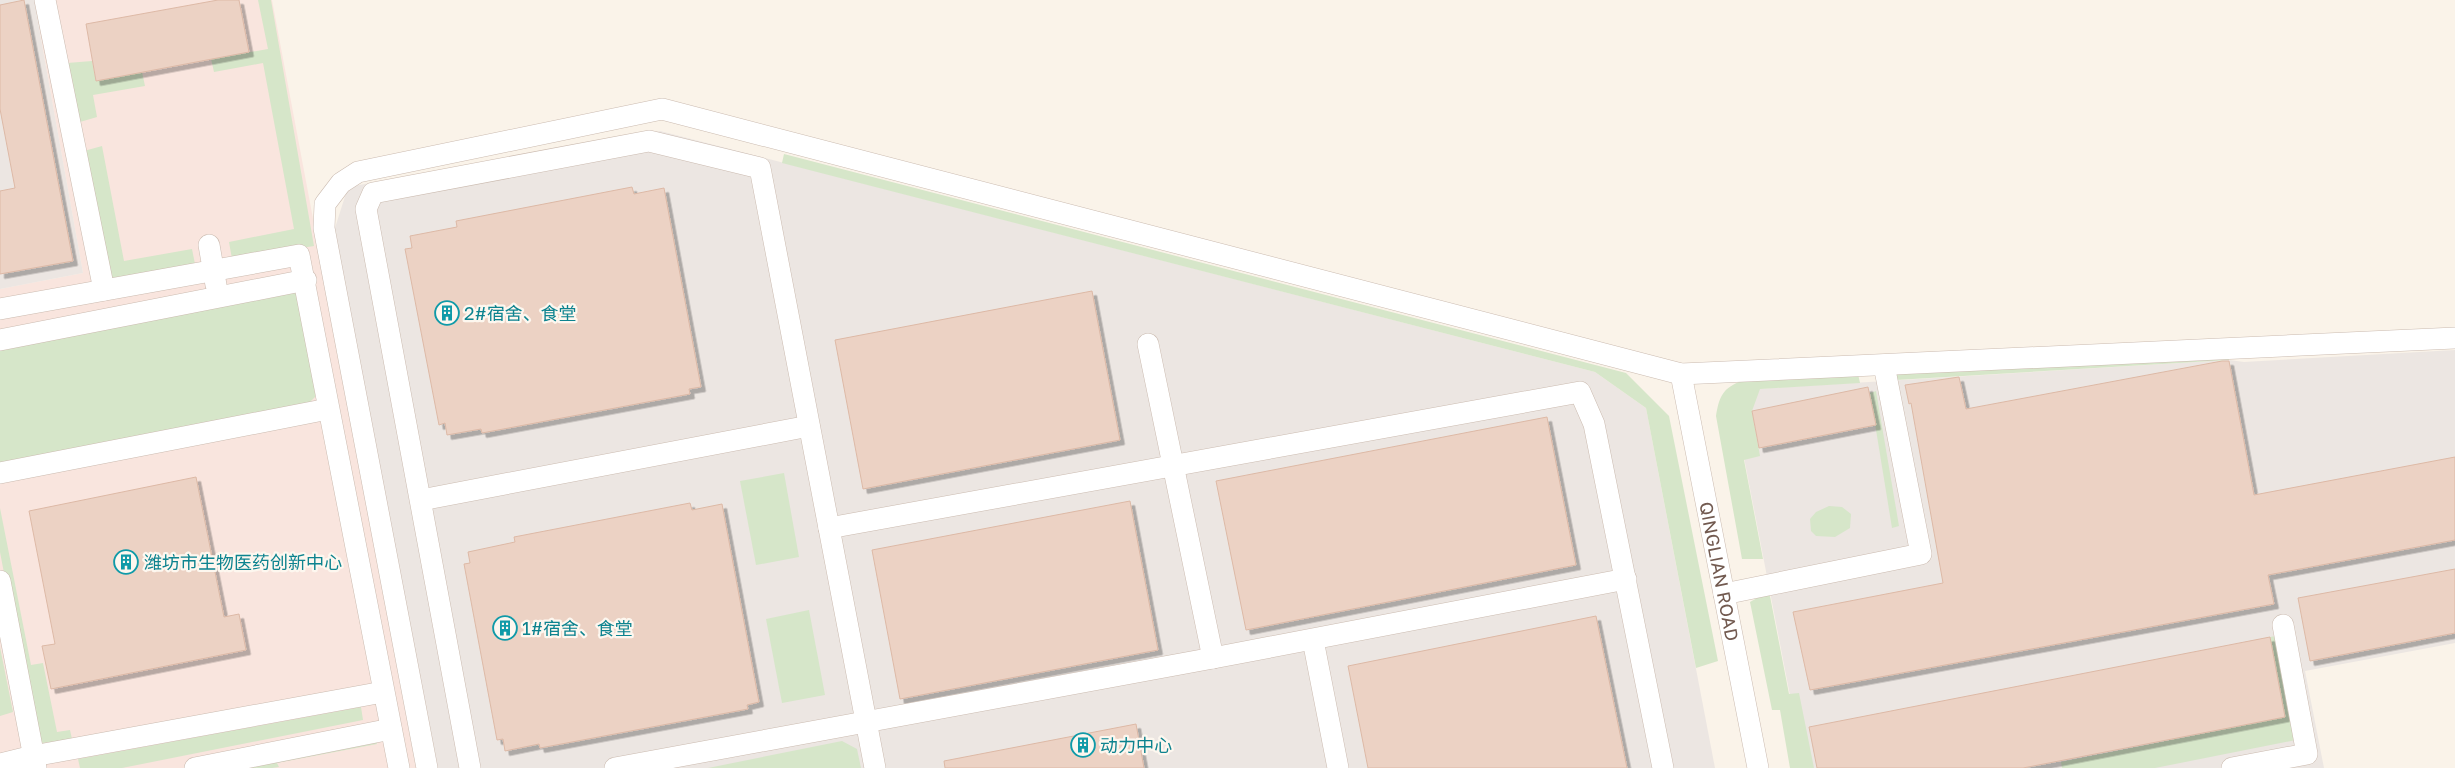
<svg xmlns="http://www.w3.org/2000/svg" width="2455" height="768" viewBox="0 0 2455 768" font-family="'Golos Text','Noto Sans SC',sans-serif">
<defs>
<filter id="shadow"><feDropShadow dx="4.5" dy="4.5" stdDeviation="0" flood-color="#0004"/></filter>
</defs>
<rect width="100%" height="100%" fill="#faf3e9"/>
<polygon fill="#f9e5de" points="34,0 272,0 416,768 0,768 0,289 83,273"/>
<g fill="#ece6e2">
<polygon points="0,0 34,0 83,273 0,289"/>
<polygon points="660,131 1595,372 1646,408 1715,768 438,768 334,231 348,187"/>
<polygon points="2455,350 2455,643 2305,671 2324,768 1804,768 1735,411 1754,389 2229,360 2244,362"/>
</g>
<g fill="#d6e6c9">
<polygon points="258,0 271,0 314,246 232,259 229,242 294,229 263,63 214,72 211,59 268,49"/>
<polygon points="92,61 96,81 142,72 145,86 93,95 97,117 80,122 67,63"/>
<polygon points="102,146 124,261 192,249 195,264 115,280 108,274 84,151"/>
<polygon points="784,154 1626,373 1669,416 1718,661 1696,668 1646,408 1595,372 782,163"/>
<polygon points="290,290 296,294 316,389 315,397 310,402 0,463 0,346"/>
<polygon points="2227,354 2229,360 1896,380 1895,370"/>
<path d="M 1858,374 L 1860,383 L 1760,389 L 1752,411 L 1760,456 L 1744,460 L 1763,559 L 1742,559 L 1716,416 C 1719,398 1722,389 1739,382 Z"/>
<polygon points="1876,391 1899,526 1892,528 1870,393"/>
<polygon points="784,473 799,557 756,565 740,481"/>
<polygon points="1829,506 1842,507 1851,514 1850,528 1835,537 1816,536 1811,531 1810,519 1816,512"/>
<polygon points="0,508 31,665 43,663 57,732 70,730 72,739 43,743 35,736 0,552"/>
<polygon points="1769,591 1789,694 1799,693 1814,768 1790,768 1780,710 1772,710 1750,602"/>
<polygon points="809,610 825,695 782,703 766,619"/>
<polygon points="2281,635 2301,739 2155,768 2062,768 2061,762 2285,717 2270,637"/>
<polygon points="0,647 13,712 0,716"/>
<polygon points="361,707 363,720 122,768 80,768 78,759"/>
<polygon points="376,740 377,744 277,763 279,767 272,768 221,768"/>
<polygon points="842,741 857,749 861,768 708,768"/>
</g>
<g fill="#ecd2c4" stroke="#ddb9a6" filter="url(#shadow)">
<polygon points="24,0 73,261 0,274 0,191 15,188 0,109 0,5"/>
<polygon points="218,0 239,0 249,52 96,81 86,24"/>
<polygon points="632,187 634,194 664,188 701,387 689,389 690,394 482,433 481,429 447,435 445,423 439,425 405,249 412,248 410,236 457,227 456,221"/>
<polygon points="1092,291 1120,440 863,489 835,340"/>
<polygon points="2222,361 2229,361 2254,495 2455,457 2455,540 2268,575 2274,604 1810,690 1793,612 1943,583 1911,403 1909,404 1905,385 1959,377 1966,409"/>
<polygon points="1868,387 1876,425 1759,448 1752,411"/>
<polygon points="1547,417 1576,565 1246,630 1216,481"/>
<polygon points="196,477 224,617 239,614 246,650 51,689 42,646 55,644 29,511"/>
<polygon points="1130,501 1158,650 900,699 872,550"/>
<polygon points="690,503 692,510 722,504 759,702 747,705 748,709 540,748 539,744 505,751 503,739 497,740 464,564 470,563 468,552 515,542 514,537"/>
<polygon points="2455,569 2455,633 2310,661 2298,598"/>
<polygon points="1596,616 1627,768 1368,768 1348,666"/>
<polygon points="2270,637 2285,717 2023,768 1817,768 1809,727"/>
<polygon points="1136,724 1144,768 945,768 944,761"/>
</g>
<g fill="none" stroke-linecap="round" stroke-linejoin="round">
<g stroke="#cbbbb0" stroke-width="22">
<g id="minor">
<polyline points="45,0 104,290"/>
<polyline points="209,245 216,285"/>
<polyline points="0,309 299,255 399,768"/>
<polyline points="0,340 306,280"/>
<polyline points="1148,344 1213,658 1626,579"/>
<path id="s1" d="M 1681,374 L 1758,768"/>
<polyline points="0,473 328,409"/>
<polyline points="421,500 809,426"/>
<polyline points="829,528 1580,392 1594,424 1663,768"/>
<polyline points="0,581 36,768"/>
<polyline points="1724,594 1921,554 1884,365"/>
<polyline points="1313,640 1338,768"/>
<polyline points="0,764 33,756 383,692"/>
<polyline points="195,768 391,729"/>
<polyline points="427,768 324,228 325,204 341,183 358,172 662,109 1681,374 2455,338"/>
<polyline points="470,768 366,209 373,193 649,141 760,168 875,768"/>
<polyline points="615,768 1213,658"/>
<polyline points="2232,768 2307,754 2283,625"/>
</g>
</g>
<use href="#minor" stroke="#fff" stroke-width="21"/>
</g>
<defs>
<g id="building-ring" transform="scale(1.25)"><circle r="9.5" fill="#fdf7ef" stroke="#0f9aa8" stroke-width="1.5"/><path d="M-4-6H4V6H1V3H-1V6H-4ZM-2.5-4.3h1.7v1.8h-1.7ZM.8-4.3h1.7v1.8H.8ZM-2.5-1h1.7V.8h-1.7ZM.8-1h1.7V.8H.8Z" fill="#0f9aa8"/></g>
</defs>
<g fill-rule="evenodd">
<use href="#building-ring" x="447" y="313"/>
<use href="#building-ring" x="126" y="562"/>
<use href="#building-ring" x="505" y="628"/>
<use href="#building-ring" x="1083" y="745"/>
</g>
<g text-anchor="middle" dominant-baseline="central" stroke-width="4.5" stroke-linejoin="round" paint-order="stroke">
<g font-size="18" fill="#0d838f" stroke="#fdf7ef" text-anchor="start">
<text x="464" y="313">2#宿舍、食堂</text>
<text x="144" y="562">潍坊市生物医药创新中心</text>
<text x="522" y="628">1#宿舍、食堂</text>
<text x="1100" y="745">动力中心</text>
</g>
<g font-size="18" fill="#725a50" stroke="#fdf7ef">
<text stroke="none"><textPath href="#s1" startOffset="201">QINGLIAN ROAD</textPath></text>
</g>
</g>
</svg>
